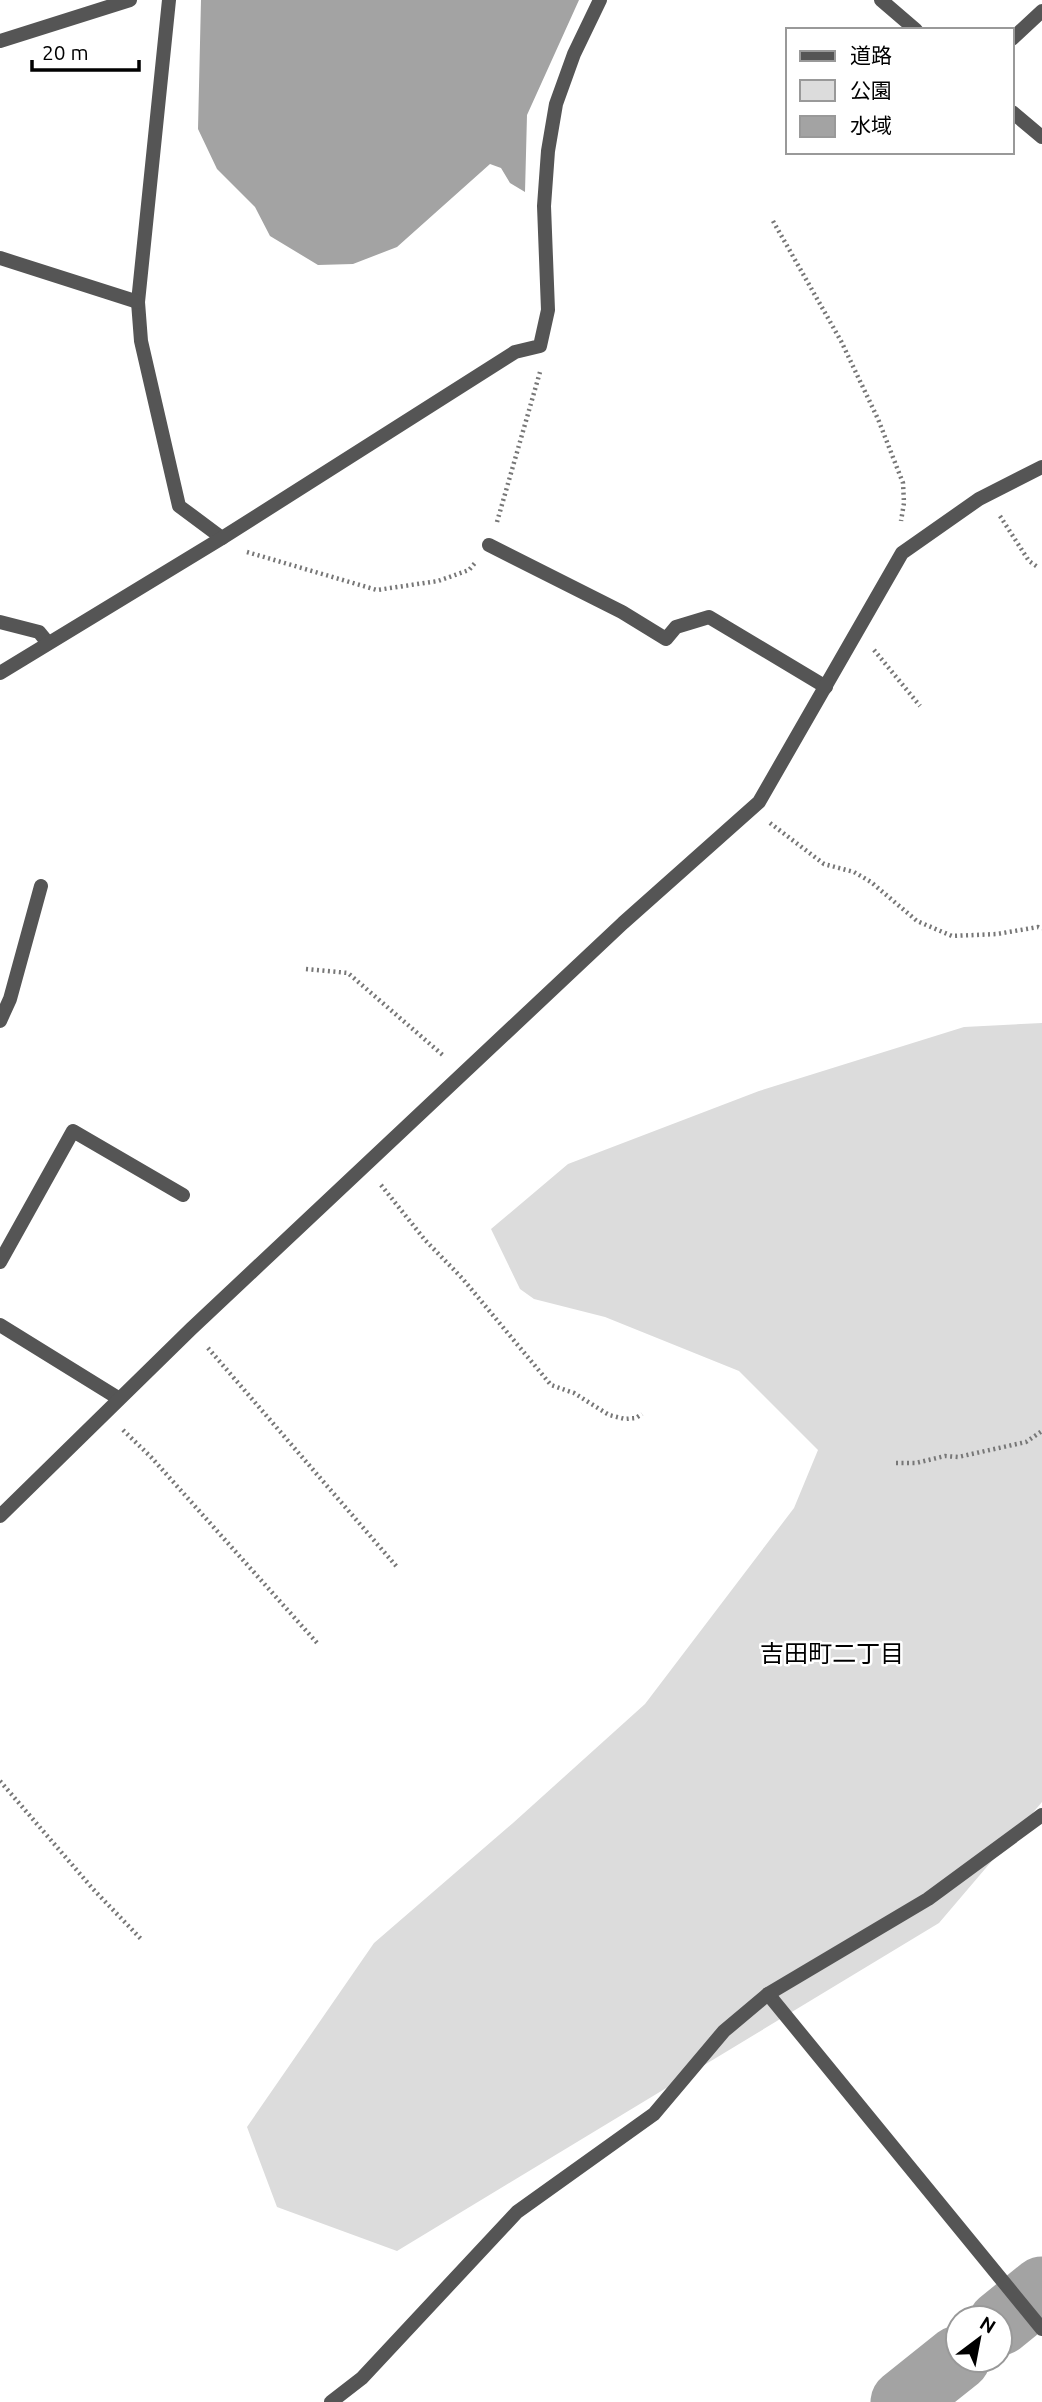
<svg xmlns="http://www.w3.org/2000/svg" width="1042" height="2402" viewBox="0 0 1042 2402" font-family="Ubuntu,'Noto Sans JP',sans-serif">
<rect width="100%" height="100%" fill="#fff"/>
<polygon fill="#dcdcdc" points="1042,1023 1042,1802 939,1923 397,2251 277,2207 247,2127 374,1943 513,1823 645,1704 794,1508 818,1450 739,1371 605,1317 534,1299 520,1289 491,1229 568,1164 759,1091 964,1027"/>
<polygon fill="#a3a3a3" points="201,0 579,0 527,115 525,192 510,183 501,168 490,164 397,247 353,264 318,265 270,236 255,207 217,169 198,129"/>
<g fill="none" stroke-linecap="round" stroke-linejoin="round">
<g stroke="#a3a3a3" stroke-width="65">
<polyline points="1000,2323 1042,2289"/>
<polyline points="903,2402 958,2358"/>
</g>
<g stroke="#777" stroke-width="4.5" stroke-dasharray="2 3.5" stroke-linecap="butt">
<polyline points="773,221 841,341 878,419 903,483 904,503 901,521"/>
<polyline points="1000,516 1029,561 1039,568"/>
<polyline points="497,522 540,372"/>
<polyline points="247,552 377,590 438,581 469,570 475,563"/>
<polyline points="874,650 920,706"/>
<polyline points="770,823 824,864 854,872 871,882 917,921 952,936 997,934 1038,927 1042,929"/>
<polyline points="306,969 348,973 445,1057"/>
<polyline points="381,1185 425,1240 462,1278 551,1385 574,1393 609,1415 625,1419 636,1418 642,1414"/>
<polyline points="208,1348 397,1567"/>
<polyline points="123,1430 151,1457 318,1644"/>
<polyline points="896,1463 916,1463 945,1456 958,1457 1026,1442 1042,1431"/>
<polyline points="0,1781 93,1889 142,1940"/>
</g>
<polyline stroke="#555" stroke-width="14" points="489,545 622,612 666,639 676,627 709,617 826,687"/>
<g stroke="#555" stroke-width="14">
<polyline points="169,0 138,302 141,341 179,506 222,538"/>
<polyline points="881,0 916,30"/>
<polyline points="1012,39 1042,11"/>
<polyline points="0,41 130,0"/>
<polyline points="1012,112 1042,137"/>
<polyline points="0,258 138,302"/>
<polyline points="0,622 39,632 48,643"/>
<polyline points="0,673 222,538 515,352 540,346 548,310 544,206 548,151 556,104 574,54 600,0"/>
<polyline points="0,1021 10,999 41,886"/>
<polyline points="0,1262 73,1131 183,1195"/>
<polyline points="0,1325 118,1398"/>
<polyline points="0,1516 191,1329 623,923 759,802 902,553 979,499 1042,467"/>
<polyline points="768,1994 1042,2329"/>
<polyline points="331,2402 362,2378 517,2212 654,2114 724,2031 768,1994 928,1899 1042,1815"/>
</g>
</g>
<g text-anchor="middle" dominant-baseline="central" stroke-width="5" stroke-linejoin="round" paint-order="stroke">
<g font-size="24" fill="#000" stroke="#fff">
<text x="832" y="1653">吉田町二丁目</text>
</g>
</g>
<rect x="786" y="28" width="228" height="126" fill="#ffffff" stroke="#999999" stroke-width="2"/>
<rect x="800" y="51" width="35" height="10" fill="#555555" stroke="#999999" stroke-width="2"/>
<text x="850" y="63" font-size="21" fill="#000000">道路</text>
<rect x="800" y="80" width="35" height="21" fill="#dcdcdc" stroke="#999999" stroke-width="2"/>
<text x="850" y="98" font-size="21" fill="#000000">公園</text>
<rect x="800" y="116" width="35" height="21" fill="#a3a3a3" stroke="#999999" stroke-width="2"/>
<text x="850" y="133" font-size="21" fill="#000000">水域</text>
<g transform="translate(979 2339) rotate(32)"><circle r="33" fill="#ffffff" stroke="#999999" stroke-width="2"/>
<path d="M0-5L12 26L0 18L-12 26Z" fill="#000000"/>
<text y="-10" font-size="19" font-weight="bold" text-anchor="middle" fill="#000000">N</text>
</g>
<path d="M32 60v10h107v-10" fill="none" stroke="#000000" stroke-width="3.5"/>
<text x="42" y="60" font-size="21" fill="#000000" stroke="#ffffff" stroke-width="5" paint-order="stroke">20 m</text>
</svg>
